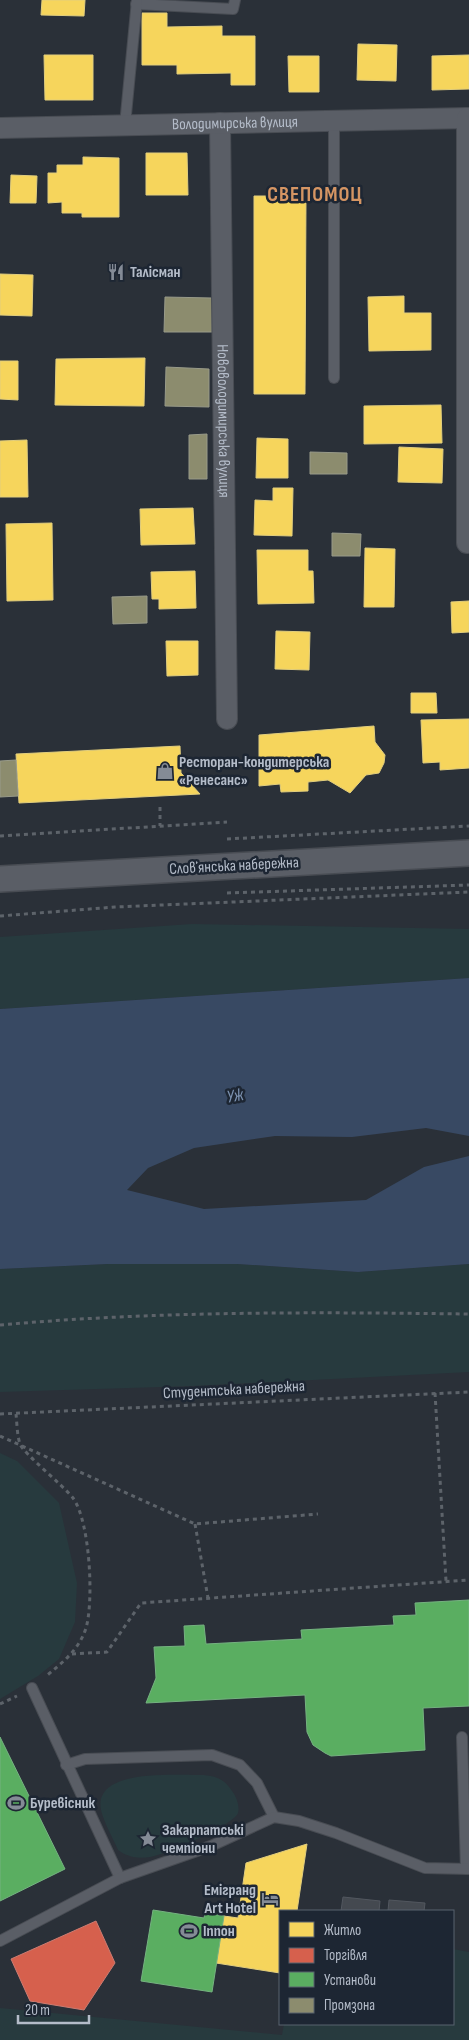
<svg xmlns="http://www.w3.org/2000/svg" width="469" height="2040" viewBox="0 0 469 2040" font-family="'Sofia Sans Condensed',sans-serif">
<rect width="100%" height="100%" fill="#2a3038"/>
<g fill="#273a3e">
<polygon points="192,924 469,929 469,978 0,1009 0,937"/>
<polygon points="108,1264 237,1264 358,1272 469,1264 469,1372 193,1386 0,1392 0,1269"/>
<polygon points="0,1453 17,1461 59,1503 77,1583 75,1622 59,1659 38,1676 0,1699"/>
<path d="M 204,1775 C 218,1777 224,1779 232,1791 C 236,1796 240,1806 238,1813 C 234,1825 164,1855 150,1857 C 138,1859 127,1857 118,1850 C 113,1838 104,1823 101,1810 C 93,1767 178,1776 204,1775 Z"/>
<polygon points="453,1949 469,1952 469,2040 0,2040 0,2008 282,2035 284,2024 453,2024"/>
</g>
<polygon fill="#384963" points="469,978 469,1136 426,1128 352,1137 275,1136 194,1148 148,1168 127,1190 204,1209 366,1200 424,1167 469,1156 469,1264 358,1272 237,1264 108,1264 0,1269 0,1009"/>
<g fill="#f6d55c" stroke="#e2ce7d">
<polygon points="42,0 85,0 84,16 41,15"/>
<polygon points="142,13 167,13 167,27 222,26 222,36 255,36 255,85 231,85 231,73 177,74 177,65 142,65"/>
<polygon points="358,44 397,45 396,81 357,80"/>
<polygon points="44,55 93,55 93,100 45,100"/>
<polygon points="469,55 469,89 432,90 432,56"/>
<polygon points="288,56 319,56 319,92 289,92"/>
<polygon points="146,153 187,153 188,195 146,195"/>
<polygon points="83,157 119,158 119,217 82,217 82,213 62,213 62,202 48,203 48,173 57,173 57,165 83,165"/>
<polygon points="11,175 37,176 36,203 10,203"/>
<polygon points="254,196 306,196 305,394 254,394"/>
<polygon points="0,274 33,275 32,316 0,315"/>
<polygon points="404,296 404,313 431,313 431,350 369,351 368,297"/>
<polygon points="145,358 144,406 55,405 56,359"/>
<polygon points="0,361 18,361 18,400 0,399"/>
<polygon points="441,405 442,443 364,444 364,406"/>
<polygon points="257,438 288,439 288,478 256,478"/>
<polygon points="27,440 28,497 0,497 0,441"/>
<polygon points="399,447 443,449 442,483 398,482"/>
<polygon points="273,488 293,488 292,536 254,535 255,500 273,501"/>
<polygon points="193,508 195,544 141,545 140,509"/>
<polygon points="52,523 53,600 7,601 6,524"/>
<polygon points="365,548 395,549 394,607 364,607"/>
<polygon points="257,550 308,550 308,571 313,571 314,603 258,604"/>
<polygon points="195,571 196,608 159,609 159,599 152,599 151,572"/>
<polygon points="469,601 469,632 452,633 451,602"/>
<polygon points="276,631 310,632 309,670 275,669"/>
<polygon points="166,641 198,641 198,675 167,676"/>
<polygon points="411,693 436,693 437,713 411,713"/>
<polygon points="469,719 469,768 440,770 440,762 423,763 421,720"/>
<polygon points="374,726 375,742 385,755 384,763 379,773 366,775 350,793 328,780 308,782 308,791 281,792 280,784 259,786 259,735"/>
<polygon points="180,746 181,773 200,794 19,803 16,754"/>
<polygon points="307,1844 297,1911 280,1911 280,1973 216,1963 224,1916 238,1918 246,1863"/>
</g>
<polygon fill="#d6604d" stroke="#cc7c72" points="96,1921 115,1963 84,2010 30,2001 11,1959"/>
<g fill="#5aae61" stroke="#75b280">
<polygon points="469,1600 469,1706 423,1708 425,1750 331,1756 325,1753 313,1745 307,1732 305,1695 146,1703 156,1678 154,1647 185,1646 184,1626 204,1625 206,1644 302,1639 301,1630 394,1625 393,1616 416,1615 415,1603"/>
<polygon points="0,1737 65,1869 0,1901"/>
<polygon points="153,1910 204,1918 205,1913 224,1916 212,1992 141,1981"/>
</g>
<g fill="#8c8c6e" stroke="#989a89">
<polygon points="165,297 212,298 212,332 164,332"/>
<polygon points="166,367 209,369 209,407 165,406"/>
<polygon points="207,434 207,479 189,479 189,435"/>
<polygon points="310,452 347,453 347,474 310,474"/>
<polygon points="332,533 361,534 360,556 332,556"/>
<polygon points="147,596 147,623 113,624 112,597"/>
<polygon points="16,760 18,796 0,797 0,761"/>
</g>
<g fill="#444950" stroke="#52575f">
<polygon points="343,1897 380,1901 379,1911 341,1911"/>
<polygon points="389,1900 425,1903 424,1911 388,1911"/>
</g>
<g fill="none" stroke-linecap="round" stroke-linejoin="round">
<g stroke="#484c53" stroke-width="12">
<g id="service">
<polyline points="136,4 233,9 235,0"/>
<polyline points="334,121 334,378"/>
<polyline points="125,125 137,0"/>
<polyline points="32,1688 120,1878"/>
<polyline points="462,1737 466,1869"/>
<polyline points="66,1765 85,1759 212,1755 240,1765 257,1783 274,1817"/>
<polyline points="0,1941 120,1878 211,1846 274,1817 299,1821 336,1833 425,1868 469,1869"/>
</g>
</g>
<g stroke="#484c53" stroke-width="22">
<g id="minor">
<path id="s1" d="M 220,123 L 227,719"/>
<path id="s2" d="M 0,128 L 469,118"/>
<polyline points="467,543 467,118"/>
</g>
</g>
<g stroke="#484c53" stroke-width="28">
<polyline id="tertiary" points="0,879 469,853"/>
</g>
<g stroke="#5d636a" stroke-width="3" stroke-dasharray="4 4" stroke-linecap="butt">
<polyline points="160,807 160,826"/>
<polyline points="0,836 227,822"/>
<polyline points="227,839 469,826"/>
<polyline points="227,893 469,885"/>
<polyline points="0,916 115,907 469,892"/>
<path d="M 0,1325 C 156,1311 312,1312 469,1314"/>
<polyline points="435,1393 446,1581"/>
<polyline points="0,1414 469,1392"/>
<path d="M 16,1414 C 17,1423 17,1435 20,1444 C 24,1454 63,1485 73,1498 C 90,1521 94,1601 86,1628 C 79,1650 62,1663 45,1677"/>
<polyline points="0,1436 195,1524 318,1514"/>
<polyline points="195,1524 208,1598"/>
<polyline points="72,1654 107,1652 141,1603 469,1580"/>
<polyline points="0,1704 17,1696"/>
</g>
<use href="#service" stroke="#5a5e66" stroke-width="10"/>
<use href="#minor" stroke="#5a5e66" stroke-width="20"/>
<use href="#tertiary" stroke="#5a5e66" stroke-width="25"/>
</g>
<defs>
<g id="restaurant-bare" transform="scale(1.35)"><path d="M-5-6h1v4h1v-4h1v4h1v-4h1v5L-1.5 .5V6h-2V.5L-5-1ZM5-6V6H3V1.5H1.5Q1.5-4 5-6Z" fill="#848b96" stroke="#1d2633" stroke-width="2.5" paint-order="stroke"/></g>
<g id="shop-bare" transform="scale(1.35)"><path d="M-5-2.5h2.3a2.7 3.5 0 0 1 5.4 0H5L5.5 6h-11ZM-1.5-2.5h3a1.5 2.3 0 0 0-3 0Z" fill="#848b96" stroke="#1d2633" stroke-width="2.5" paint-order="stroke"/></g>
<g id="stadium-bare" transform="scale(1.35)"><path d="M0-5a6.5 5 0 1 0 0 10a6.5 5 0 1 0 0-10ZM-3.5-1.8h7v3.6h-7Z" fill="#848b96" stroke="#1d2633" stroke-width="2.5" paint-order="stroke"/></g>
<g id="sight-bare" transform="scale(1.35)"><path d="M0-6L1.8-2.2L6-1.7L2.9 1.2L3.7 5.4L0 3.3L-3.7 5.4L-2.9 1.2L-6-1.7L-1.8-2.2Z" fill="#848b96" stroke="#1d2633" stroke-width="2.5" paint-order="stroke"/></g>
<g id="hotel-bare" transform="scale(1.35)"><path d="M-6-4.5h1.5V1H6V5H4.5V3h-9V5H-6ZM-4 0a1.8 1.8 0 1 1 3.6 0ZM.5 0V-2.5h3Q6-2.5 6 0Z" fill="#848b96" stroke="#1d2633" stroke-width="2.5" paint-order="stroke"/></g>
</defs>
<g fill-rule="evenodd">
<use href="#restaurant-bare" x="116" y="272"/>
<use href="#shop-bare" x="165" y="771"/>
<use href="#stadium-bare" x="16" y="1803"/>
<use href="#sight-bare" x="148" y="1839"/>
<use href="#hotel-bare" x="270" y="1899"/>
<use href="#stadium-bare" x="189" y="1931"/>
</g>
<g text-anchor="middle" dominant-baseline="central" stroke-width="5" stroke-linejoin="round" paint-order="stroke">
<g font-size="16" fill="#b4bcc9" stroke="#1d2633">
<text stroke="none"><textPath href="#s2" startOffset="235">Володимирська вулиця</textPath></text>
<text stroke="none"><textPath href="#s1" startOffset="298">Нововолодимирська вулиця</textPath></text>
<text transform="translate(234 866) rotate(-3)">Словʼянська набережна</text>
<text transform="translate(234 1390) rotate(-3)">Студентська набережна</text>
</g>
<g font-size="16" font-weight="bold" fill="#b4bcc9" stroke="#1d2633" text-anchor="start">
<text x="130" y="272">Талісман</text>
<text x="179" y="762">Ресторан-кондитерська<tspan x="179" dy="18">«Ренесанс»</tspan></text>
<text x="30" y="1803">Буревісник</text>
<text x="162" y="1830">Закарпатські<tspan x="162" dy="18">чемпіони</tspan></text>
<text x="256" y="1890" text-anchor="end">Емігранд<tspan x="256" dy="18">Art Hotel</tspan></text>
<text x="203" y="1931">Іппон</text>
</g>
<g font-size="18" font-style="italic" fill="#7c92b1" stroke="#1d2633">
<text transform="translate(235 1096) rotate(-10)">Уж</text>
</g>
<g font-size="21" font-weight="bold" letter-spacing="1" fill="#d59563" stroke="#1d2633">
<text x="315" y="194">СВЕПОМОЦ</text>
</g>
</g>
<rect x="279" y="1910" width="175" height="115" fill="#1d2633" stroke="#59626f"/>
<rect x="289" y="1922" width="25" height="15" fill="#f6d55c" stroke="#59626f"/>
<text x="324" y="1935" font-size="15" fill="#b4bcc9">Житло</text>
<rect x="289" y="1948" width="25" height="15" fill="#d6604d" stroke="#59626f"/>
<text x="324" y="1960" font-size="15" fill="#b4bcc9">Торгівля</text>
<rect x="289" y="1972" width="25" height="15" fill="#5aae61" stroke="#59626f"/>
<text x="324" y="1985" font-size="15" fill="#b4bcc9">Установи</text>
<rect x="289" y="1998" width="25" height="15" fill="#8c8c6e" stroke="#59626f"/>
<text x="324" y="2010" font-size="15" fill="#b4bcc9">Промзона</text>
<path d="M18 2015v8h71v-8" fill="none" stroke="#b4bcc9" stroke-width="2.5"/>
<text x="25" y="2015" font-size="15" fill="#b4bcc9" stroke="#1d2633" stroke-width="4" paint-order="stroke">20 m</text>
</svg>
